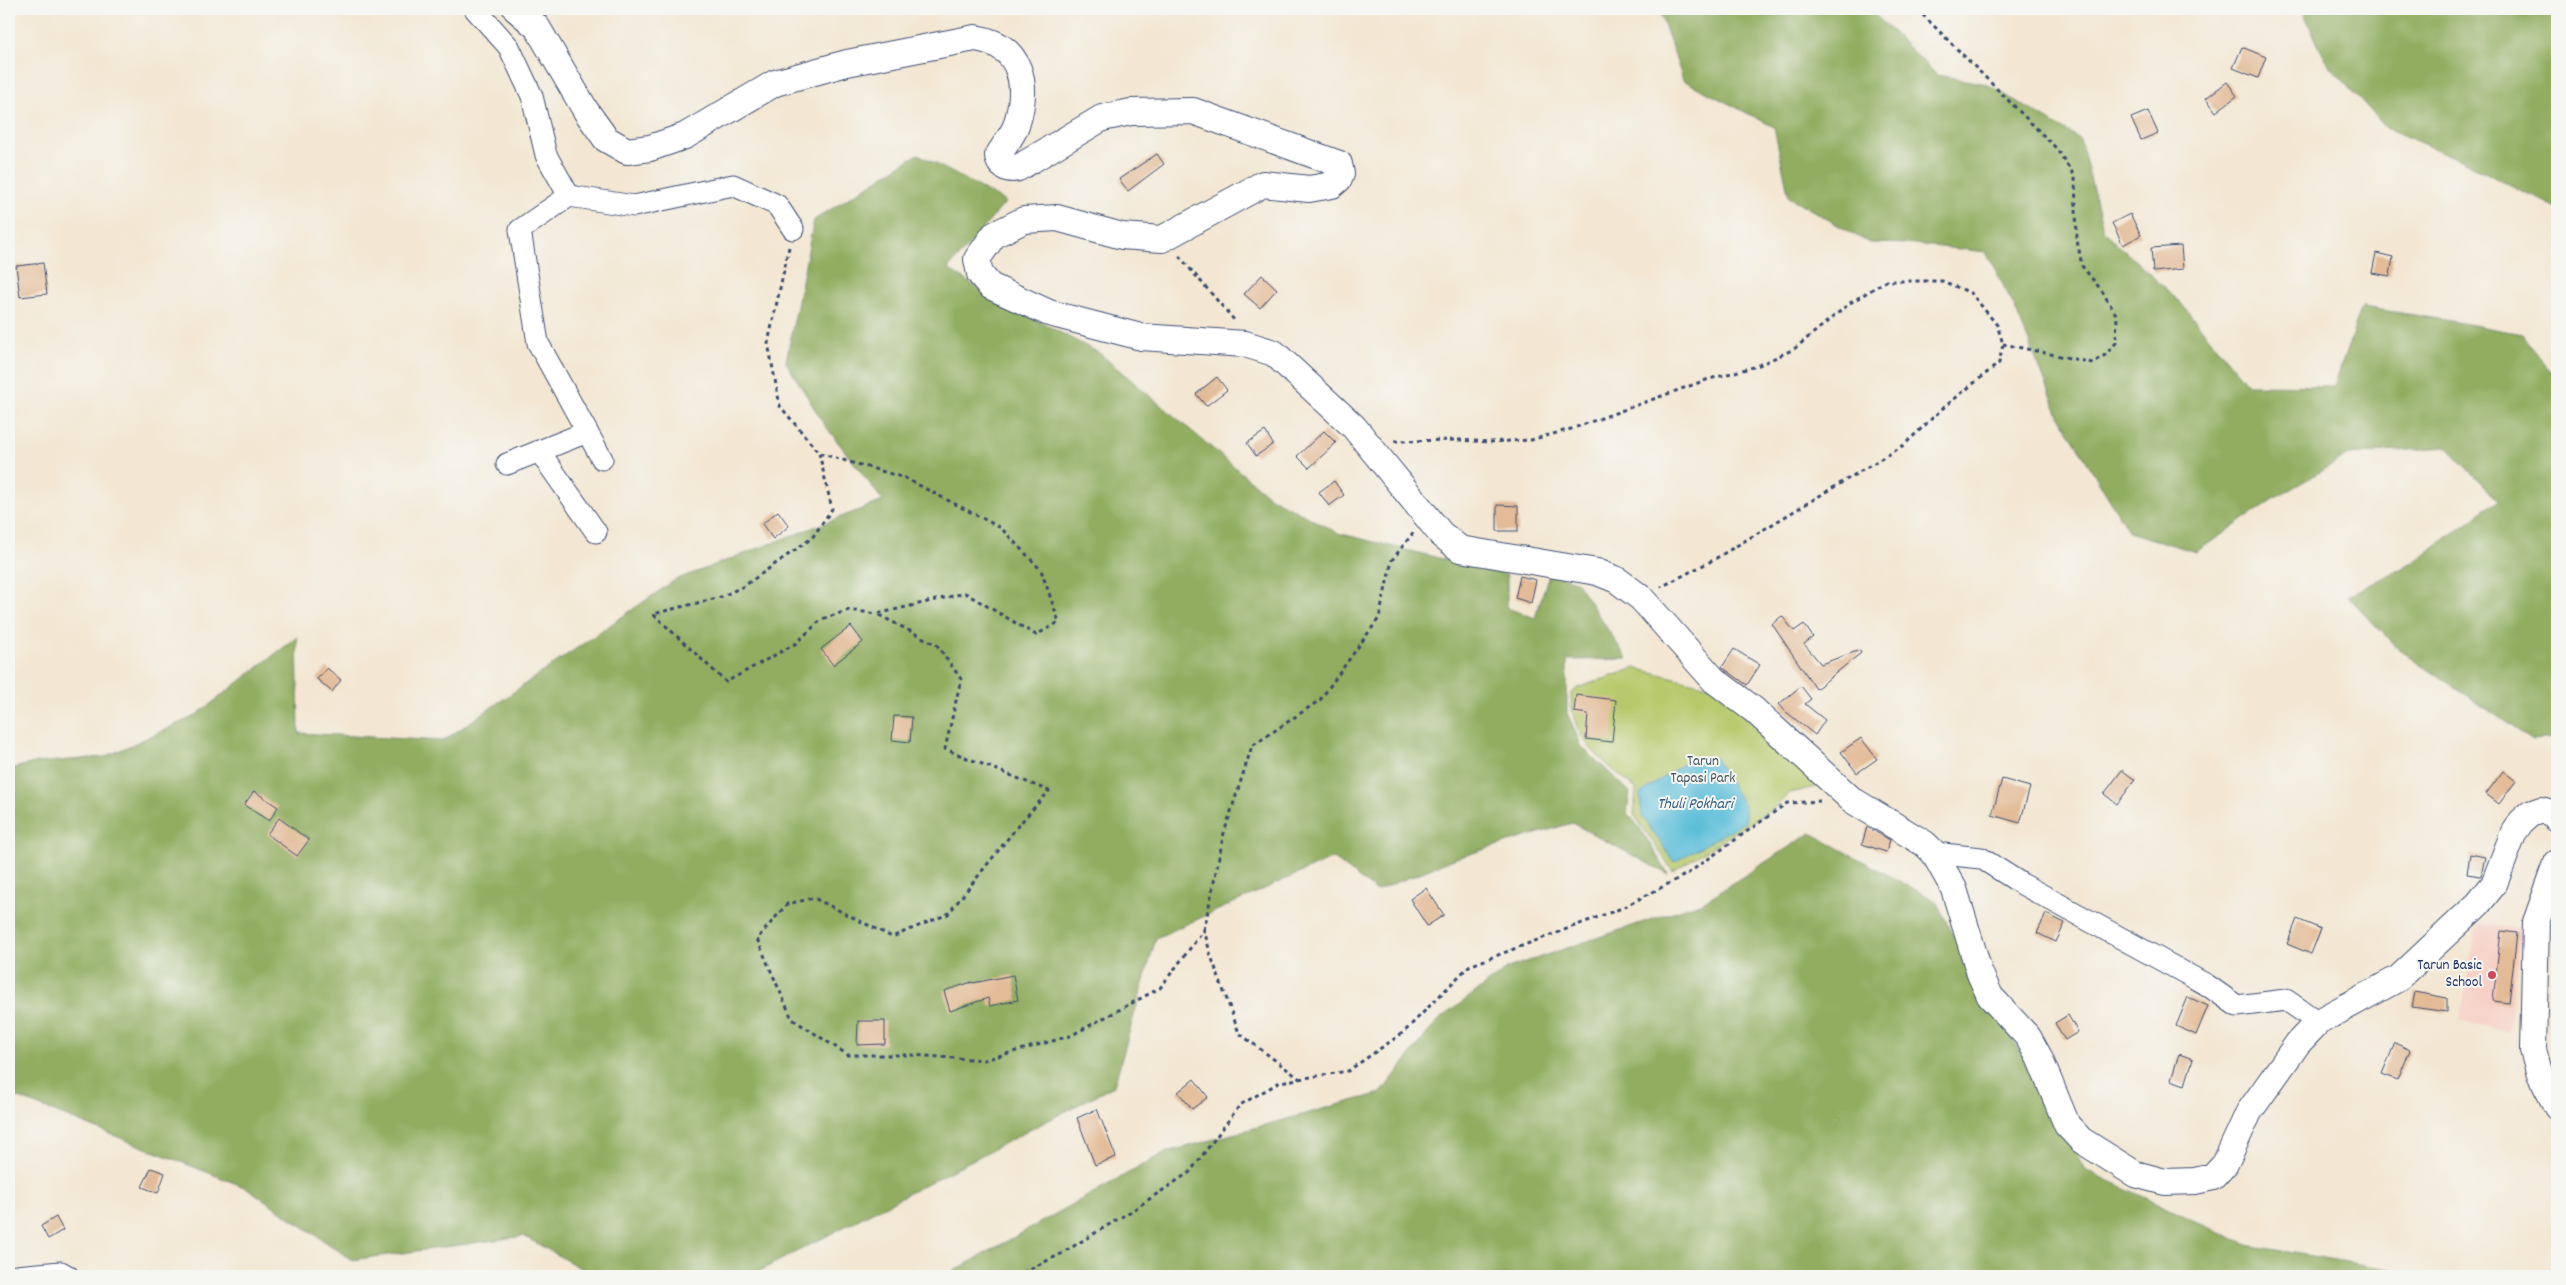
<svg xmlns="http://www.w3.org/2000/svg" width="2566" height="1285" viewBox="0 0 2566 1285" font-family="Dekko,sans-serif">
<rect width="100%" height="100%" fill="#f6f6f2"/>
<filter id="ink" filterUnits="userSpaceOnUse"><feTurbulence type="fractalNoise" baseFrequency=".02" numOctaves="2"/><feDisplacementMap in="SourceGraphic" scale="10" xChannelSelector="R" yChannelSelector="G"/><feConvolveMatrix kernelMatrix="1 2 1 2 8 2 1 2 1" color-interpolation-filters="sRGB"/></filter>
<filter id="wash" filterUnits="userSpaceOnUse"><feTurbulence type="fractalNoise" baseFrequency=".0096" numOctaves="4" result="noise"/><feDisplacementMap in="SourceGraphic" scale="20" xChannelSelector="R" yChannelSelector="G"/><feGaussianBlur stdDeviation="1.12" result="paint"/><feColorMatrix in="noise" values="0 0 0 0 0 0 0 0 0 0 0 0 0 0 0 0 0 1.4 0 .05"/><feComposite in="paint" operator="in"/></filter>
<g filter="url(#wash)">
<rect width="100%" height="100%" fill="#f3e7d3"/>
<polygon fill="#f7d1c7" points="2477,923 2522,929 2509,1031 2460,1021"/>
<path fill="#b7c96c" stroke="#697c65" d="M 1635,668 L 1712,687 L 1828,784 L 1790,793 L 1773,809 L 1673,871 L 1634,815 L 1636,789 C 1602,759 1571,743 1571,694 L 1577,688 Z"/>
<g fill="#91ad60" stroke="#566e5f">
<polygon points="1659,9 1869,9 1937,75 1987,84 2080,139 2104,232 2179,301 2248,385 2334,386 2362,307 2440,319 2522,334 2557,380 2557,738 2532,740 2397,648 2348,596 2414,562 2498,500 2446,447 2348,455 2274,499 2196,552 2129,532 2059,415 2014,306 1986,252 1914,244 1869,243 1789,197 1774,127 1683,80"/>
<polygon points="2302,9 2557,9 2557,208 2454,157 2386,128 2325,60"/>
<polygon points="918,154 1006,202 948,269 991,296 1099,353 1270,497 1338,533 1507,575 1507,608 1535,618 1549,574 1576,581 1627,659 1567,660 1567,713 1582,747 1630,792 1627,813 1640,828 1668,874 1572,823 1456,858 1376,891 1333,858 1156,938 1114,1086 750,1276 594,1276 524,1236 352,1260 247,1188 9,1094 9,769 35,763 105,757 195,716 297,637 299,733 443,741 675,580 883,501 824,424 786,362 814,220"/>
<polygon points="1811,833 1936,901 1983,993 2033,1071 2086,1170 2247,1245 2430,1276 945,1276 1164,1153 1381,1093 1437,1021 1508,968 1703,902"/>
</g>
<polygon fill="#5bbed9" stroke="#3b769c" points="1715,758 1745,807 1745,822 1674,862 1642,816 1640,794 1689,760"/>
<g id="blocks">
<g fill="#e3bb97">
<polygon points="2242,47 2266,57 2258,78 2233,68"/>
<polygon points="2227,82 2237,96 2216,112 2206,98"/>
<polygon points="2148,111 2158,133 2141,140 2131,118"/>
<polygon points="1157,154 1164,164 1128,191 1119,179"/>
<polygon points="2130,214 2141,235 2123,245 2112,223"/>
<polygon points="2181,246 2183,269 2153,272 2151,248"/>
<polygon points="2376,253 2393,257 2390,276 2372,273"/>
<polygon points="43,263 47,294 20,297 16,266"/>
<polygon points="1262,275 1277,289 1260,308 1244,294"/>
<polygon points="1217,377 1227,390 1206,406 1196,394"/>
<polygon points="1265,431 1273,444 1256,456 1247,443"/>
<polygon points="1324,431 1336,443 1309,468 1297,456"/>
<polygon points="1334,481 1344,495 1329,506 1319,492"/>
<polygon points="1497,505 1518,506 1518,531 1497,531"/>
<polygon points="778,511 789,526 773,539 762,524"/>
<polygon points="1520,576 1536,580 1531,603 1515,598"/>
<polygon points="1782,616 1794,631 1804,624 1813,637 1804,644 1821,664 1860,650 1861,653 1816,689 1772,624"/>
<polygon points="851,626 863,642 833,665 821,649"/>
<polygon points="1734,649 1760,665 1747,685 1722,667"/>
<polygon points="327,668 341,680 332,692 317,679"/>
<polygon points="1801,686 1811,699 1805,704 1825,720 1815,735 1785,711 1779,704"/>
<polygon points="1576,695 1616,700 1612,742 1586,739 1588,714 1574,712"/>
<polygon points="894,716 912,717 910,742 892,740"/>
<polygon points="1861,738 1877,759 1857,773 1841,752"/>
<polygon points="2122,770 2135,780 2117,804 2104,794"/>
<polygon points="2503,771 2516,781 2499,804 2486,794"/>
<polygon points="2002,779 2030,787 2020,823 1992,815"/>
<polygon points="254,791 278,807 269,821 244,805"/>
<polygon points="279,818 309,840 297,856 267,834"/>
<polygon points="1867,827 1890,840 1886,852 1862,844"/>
<polygon points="2470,854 2485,857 2481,876 2467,874"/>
<polygon points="1426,888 1444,915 1427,926 1410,899"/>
<polygon points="2046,914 2065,923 2056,942 2037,933"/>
<polygon points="2297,919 2321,929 2311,954 2287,944"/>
<polygon points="2501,931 2517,933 2509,1003 2493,1001"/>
<polygon points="1013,975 1018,1000 990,1006 988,998 950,1011 944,991 972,982 973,983"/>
<polygon points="2415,992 2447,998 2447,1012 2412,1007"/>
<polygon points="2188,997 2208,1006 2196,1035 2176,1026"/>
<polygon points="2068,1015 2078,1032 2065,1040 2055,1023"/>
<polygon points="858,1021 885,1021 885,1044 857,1045"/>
<polygon points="2395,1043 2410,1050 2398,1080 2382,1074"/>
<polygon points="2179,1054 2193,1059 2185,1085 2171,1080"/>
<polygon points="1194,1079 1208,1097 1192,1109 1178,1092"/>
<polygon points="1097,1109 1116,1157 1095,1165 1077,1118"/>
<polygon points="151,1168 165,1173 158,1193 142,1187"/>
<polygon points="56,1217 63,1230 48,1239 41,1226"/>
</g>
</g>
</g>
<g filter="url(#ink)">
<use href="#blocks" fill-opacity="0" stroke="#3b4b70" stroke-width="1"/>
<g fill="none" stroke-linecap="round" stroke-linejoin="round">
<g stroke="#3b4b70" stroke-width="23">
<g id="minor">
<polyline points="475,9 509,47 532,96 546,155 569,196 520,230 538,343 602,459"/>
<polyline points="569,196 634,206 733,185 777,205 793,229"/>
<polyline points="539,451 596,532"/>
<polyline points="507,464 587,432"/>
<polyline points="1934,853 1981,858 2022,884 2207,985 2237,1006 2286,1000 2318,1022"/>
<polyline points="16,1276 61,1272 68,1276"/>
</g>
</g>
<g stroke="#3b4b70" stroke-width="28">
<g id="major">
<path d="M 516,9 L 537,27 L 586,111 L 606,139 L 627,151 L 650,148 L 685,136 L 775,83 L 847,63 L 975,38 C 1023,45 1029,86 1016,126 C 1012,136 1003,147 998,156 C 999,166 1008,171 1018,168 L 1102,118 L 1131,112 L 1193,111 L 1339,164 L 1341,174 L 1339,179 L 1332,185 L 1309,189 L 1263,184 L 1162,239 L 1122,236 L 1057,218 L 1024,220 L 994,235 L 977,259 L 980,274 L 990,286 L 1049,313 L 1141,337 L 1245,344 L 1274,353 L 1354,427 L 1441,534 L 1460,549 L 1597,572 L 1617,580 L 1641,598 L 1714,680 L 1754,710 L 1852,800 L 1925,844 L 1934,853 L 1954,889 L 1980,974 L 1990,996 L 2028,1037 L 2039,1057 L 2067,1125 L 2081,1140 L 2135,1174 L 2165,1182 L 2195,1181 L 2213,1177 L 2225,1164 L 2249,1112 L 2298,1043 L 2318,1022 L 2399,978 L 2478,904 L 2494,884 L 2514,832 L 2521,822 L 2530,814 L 2541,810 L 2554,814 L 2557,819"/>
<polyline points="2557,863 2536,922 2533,1050 2539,1072 2557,1107"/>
</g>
</g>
<g stroke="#3b4b70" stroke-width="3" stroke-dasharray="4 4" stroke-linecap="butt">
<polyline points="1917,9 2056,148 2075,177 2077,240 2082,266 2102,291 2117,316 2116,343 2105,355 2093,363 2003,344"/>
<polyline points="789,247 768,343 780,406 819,453 905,478 1001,528 1041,570 1059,622 1036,635 965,593 877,614 937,645 961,679 945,749 1049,791 1017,827 948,914 892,937 814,898 787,904 757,939 792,1019 848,1055 911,1055 984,1060 1070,1036 1160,988 1204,930 1211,956 1239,1033 1300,1079"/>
<polyline points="1179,256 1235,321"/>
<polyline points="1394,441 1460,440 1488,442 1531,440 1571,429 1706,380 1757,366 1794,349 1850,303 1886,281 1942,281 1971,293 1997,325 2003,344 1999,363 1943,408 1904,445 1713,560 1661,587"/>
<polyline points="819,453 832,509 812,538 744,586 721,597 653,614 726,682 795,644 822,619 849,610 877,614"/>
<polyline points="1204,930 1224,833 1252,746 1320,700 1379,618 1392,560 1413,533"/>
<polyline points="1016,1276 1059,1255 1133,1210 1190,1172 1240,1105 1280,1082 1348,1071 1404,1032 1469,966 1622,908 1687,874 1787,803 1820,801"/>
</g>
<use href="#minor" stroke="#fff" stroke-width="21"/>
<use href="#major" stroke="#fff" stroke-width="26"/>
</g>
</g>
<circle fill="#d1495b" stroke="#f6f6f2" stroke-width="2" cx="2492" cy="975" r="5"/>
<g text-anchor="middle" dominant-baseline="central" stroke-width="4" stroke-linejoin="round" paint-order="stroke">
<g font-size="15" fill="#425662" stroke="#f6f6f2">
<text x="1703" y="762">Tarun<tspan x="1703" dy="17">Tapasi Park</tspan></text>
</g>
<g font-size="15" fill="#1b2f5e" stroke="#f6f6f2" text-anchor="end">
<text x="2482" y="966">Tarun Basic<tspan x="2482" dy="17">School</tspan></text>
</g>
<g font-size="16" font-style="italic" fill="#2e5a83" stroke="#f6f6f2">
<text x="1695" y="804">Thuli Pokhari</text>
</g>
</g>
<rect width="2566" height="1285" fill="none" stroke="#f6f6f2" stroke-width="30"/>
</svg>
